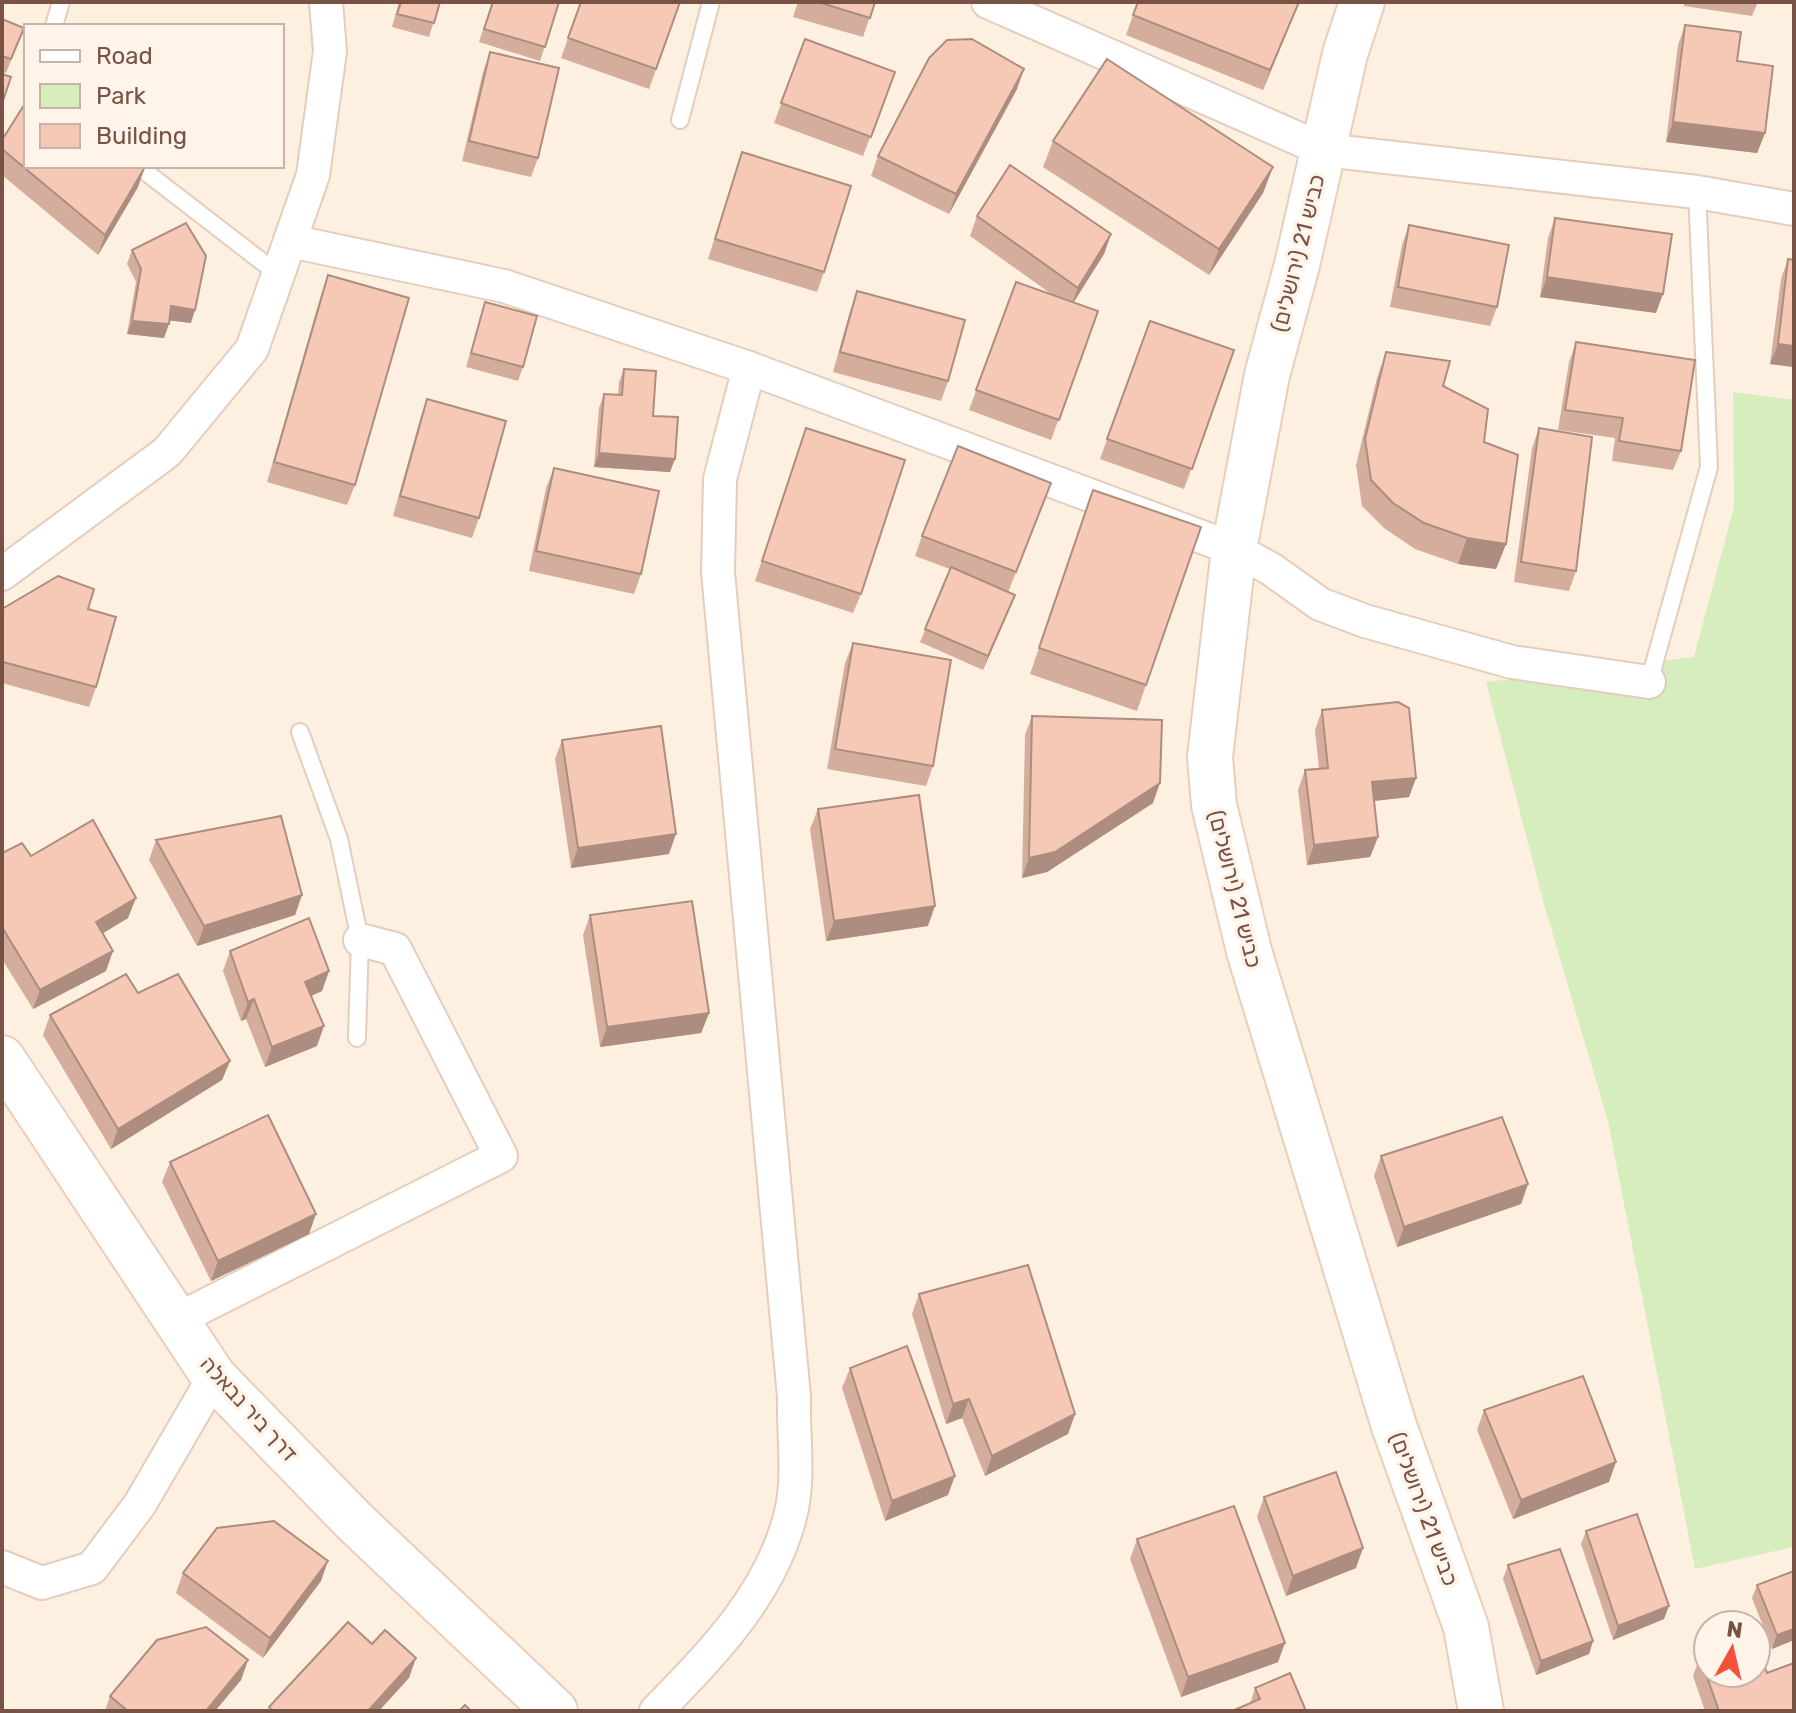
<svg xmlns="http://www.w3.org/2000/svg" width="1796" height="1713" viewBox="0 0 1796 1713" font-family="Rubik,'Noto Sans Hebrew',sans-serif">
<rect width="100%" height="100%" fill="#fef0e1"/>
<polygon fill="#d6edbe" points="1733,392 1794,400 1794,1547 1695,1569 1608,1121 1545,908 1486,682 1694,657 1734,507"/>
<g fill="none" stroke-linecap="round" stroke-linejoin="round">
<g stroke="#e5cdbe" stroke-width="20">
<g id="lane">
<polyline points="54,26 61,2"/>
<polyline points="680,120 711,2"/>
<polyline points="138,166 278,274"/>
<polyline points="1649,682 1709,467 1697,192"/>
<polyline points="300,732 339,839 360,940 357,1038"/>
</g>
</g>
<g stroke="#e5cdbe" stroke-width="36">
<g id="street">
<polyline points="988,2 1324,150 1697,192 1794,209"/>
<polyline points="290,241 504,286 749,368 1234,549 1271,569 1320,604 1365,621 1512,662 1649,682"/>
<polyline points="2,574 167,452 252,349 313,175 330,51 326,2"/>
<polyline points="176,1320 501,1156 395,949 360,940"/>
<polyline points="2,1567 42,1583 92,1568 140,1504 214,1377"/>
<path d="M 656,1711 C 713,1654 775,1589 792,1508 C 799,1474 793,1432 794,1397 L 718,572 L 720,479 L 749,368"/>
</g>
</g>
<g stroke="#ebcdbb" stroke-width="48">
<g id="secondary">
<polyline points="1362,2 1345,54 1297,265 1267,375 1234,549 1210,757 1214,805 1249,951 1394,1426 1466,1627 1481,1711"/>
<polyline points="2,1058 214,1377 355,1522 555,1711"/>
</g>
</g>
<use href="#lane" stroke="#fff" stroke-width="16"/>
<use href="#street" stroke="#fff" stroke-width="32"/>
<use href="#secondary" stroke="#fff" stroke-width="44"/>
</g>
<g fill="#d4ad9d">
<polygon points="399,2 440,2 429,37 392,27"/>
<polygon points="492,2 559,2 540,61 479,42"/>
<polygon points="581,2 680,2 649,89 561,58"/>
<polygon points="798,2 875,2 863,37 793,17"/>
<polygon points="1684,2 1758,2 1752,16 1684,6"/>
<polygon points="1133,15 1293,17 1263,90 1126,35"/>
<polygon points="2,19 24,28 6,73 2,71"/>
<polygon points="1685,25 1737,61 1765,133 1757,153 1666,142 1678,45"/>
<polygon points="805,39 895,72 863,156 774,123"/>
<polygon points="490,52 538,158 531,177 462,161 483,72"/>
<polygon points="1017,89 949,214 871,176 878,156"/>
<polygon points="2,140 138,187 98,255 2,175"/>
<polygon points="1053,141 1273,167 1263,193 1209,275 1043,167"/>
<polygon points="742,152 824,272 817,292 708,259"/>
<polygon points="977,216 1111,234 1104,254 1073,303 1098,311 1051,440 969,410 1016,282 1054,296 970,236"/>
<polygon points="1555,218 1656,313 1540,297 1548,238"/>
<polygon points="1409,225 1497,307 1490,326 1390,307 1402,245"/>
<polygon points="132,250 191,323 169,320 164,338 127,334 136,282 127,264"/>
<polygon points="1788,259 1794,260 1794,367 1770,364 1781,279"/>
<polygon points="328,275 355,485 347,505 267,482 321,295"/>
<polygon points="857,291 948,381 941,401 833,372 850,311"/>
<polygon points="485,302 523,367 518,381 466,367"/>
<polygon points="1150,321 1234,350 1184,489 1100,459"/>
<polygon points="1576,342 1681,451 1673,470 1612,461 1615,438 1558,430 1569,362"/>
<polygon points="1386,352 1443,386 1484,442 1506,544 1496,569 1458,564 1415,549 1384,528 1362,506 1356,465 1377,378"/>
<polygon points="624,369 653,416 670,472 594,467 599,408 604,394 618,395 619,382"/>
<polygon points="427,399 479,518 472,538 393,516 420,419"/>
<polygon points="806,428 861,594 853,613 755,581"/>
<polygon points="1539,428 1576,571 1569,591 1514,582 1532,448"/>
<polygon points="554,468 641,574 634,594 529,571 546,488"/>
<polygon points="1044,503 1008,592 1015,595 1010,608 983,670 920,642 950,569 915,556 922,536"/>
<polygon points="1084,516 1146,685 1137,711 1030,674"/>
<polygon points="2,609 88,609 96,687 89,707 2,683"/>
<polygon points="853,643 933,766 926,786 827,769 845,663"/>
<polygon points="1322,710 1416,778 1409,797 1374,801 1378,837 1370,857 1307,865 1298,790 1305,770 1319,769 1315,730"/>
<polygon points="1032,716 1153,803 1047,872 1022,878 1025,735"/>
<polygon points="562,740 669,854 571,868 555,759"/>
<polygon points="818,809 928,926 826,941 810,829"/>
<polygon points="156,840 302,895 295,915 197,946 149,860"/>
<polygon points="2,853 31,856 128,918 102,934 106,971 33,1009 2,959"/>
<polygon points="590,915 709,1013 701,1033 600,1047 583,935"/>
<polygon points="230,951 329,971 322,991 311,996 317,1046 265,1067 246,1019 241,1021 223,971"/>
<polygon points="138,993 230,1061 222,1080 111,1149 43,1035 50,1015"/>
<polygon points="1381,1156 1528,1184 1521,1204 1397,1247 1374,1176"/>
<polygon points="170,1162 309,1234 211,1281 162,1182"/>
<polygon points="919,1294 1075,1414 1068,1434 985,1476 962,1418 946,1424 912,1314"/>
<polygon points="850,1368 948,1495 885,1521 842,1388"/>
<polygon points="1484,1410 1609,1482 1513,1519 1477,1430"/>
<polygon points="1264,1497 1356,1568 1286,1596 1257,1517"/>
<polygon points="1586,1531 1664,1619 1613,1640 1581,1544"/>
<polygon points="1137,1539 1278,1662 1181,1697 1130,1559"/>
<polygon points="1508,1565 1593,1641 1589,1654 1536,1675 1503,1579"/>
<polygon points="183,1573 321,1581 263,1658 176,1593"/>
<polygon points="1757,1585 1794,1640 1772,1649 1752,1598"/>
<polygon points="1700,1657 1767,1673 1794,1711 1705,1711 1693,1676"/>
<polygon points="248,1660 241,1680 215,1711 105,1711 110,1696"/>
<polygon points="1255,1688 1306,1711 1250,1704"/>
</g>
<g fill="#ac8d7f">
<polygon points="1299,2 1293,17 1263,90 1270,70"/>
<polygon points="1024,69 1017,89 949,214 956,194"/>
<polygon points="1673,122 1765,133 1757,153 1666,142"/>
<polygon points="145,167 138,187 98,255 105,235"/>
<polygon points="1273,167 1263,193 1209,275 1219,249"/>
<polygon points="1111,234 1104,254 1070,308 1078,288"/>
<polygon points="1547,277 1663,294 1656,313 1540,297"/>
<polygon points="171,306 195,310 191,323 166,320"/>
<polygon points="132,321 169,324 164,338 127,334"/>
<polygon points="1778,344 1794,346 1794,367 1770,364"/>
<polygon points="599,453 675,459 670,472 594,467"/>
<polygon points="1467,538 1506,544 1496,569 1458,564"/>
<polygon points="1015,595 1010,608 983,670 988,656"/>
<polygon points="1416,778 1409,797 1364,802 1372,782"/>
<polygon points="1160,783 1153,803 1047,872 1022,878 1029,858"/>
<polygon points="676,834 669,854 571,868 578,848"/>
<polygon points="1378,837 1370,857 1307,865 1314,845"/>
<polygon points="302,895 295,915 197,946 204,926"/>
<polygon points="136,898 128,918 88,942 96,922"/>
<polygon points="935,906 928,926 826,941 834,921"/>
<polygon points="113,951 106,971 33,1009 40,990"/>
<polygon points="329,971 322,991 298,1002 305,982"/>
<polygon points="254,999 246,1019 241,1021 248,1002"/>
<polygon points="709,1013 701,1033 600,1047 607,1027"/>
<polygon points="324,1026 317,1046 265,1067 272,1047"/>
<polygon points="230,1061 222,1080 111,1149 118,1129"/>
<polygon points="1528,1184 1521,1204 1397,1247 1404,1227"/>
<polygon points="316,1214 309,1234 211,1281 218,1261"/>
<polygon points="969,1399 962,1418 946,1424 953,1404"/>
<polygon points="1075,1414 1068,1434 985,1476 992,1456"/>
<polygon points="1616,1462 1609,1482 1513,1519 1521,1500"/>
<polygon points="955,1476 948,1495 885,1521 892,1501"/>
<polygon points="1363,1548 1356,1568 1286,1596 1293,1576"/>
<polygon points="328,1561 321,1581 263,1658 270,1638"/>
<polygon points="1669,1606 1664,1619 1613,1640 1618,1626"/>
<polygon points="1794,1629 1794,1640 1772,1649 1777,1635"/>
<polygon points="1593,1641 1589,1654 1536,1675 1541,1661"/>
<polygon points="1285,1643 1278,1662 1181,1697 1188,1677"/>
<polygon points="416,1658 409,1678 379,1711 368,1711"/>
<polygon points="248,1660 241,1680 215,1711 206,1711"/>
</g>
<g fill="#f6c9b6" stroke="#ac8d7f" stroke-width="2">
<polygon points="401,2 440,2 434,23 397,14"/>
<polygon points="493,2 559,2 545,47 484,29"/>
<polygon points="581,2 680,2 656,69 568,38"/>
<polygon points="818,2 875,2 870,18"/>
<polygon points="1138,2 1299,2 1270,70 1133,15"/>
<polygon points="2,19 24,28 11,59 2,56"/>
<polygon points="1685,25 1741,32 1737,61 1773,66 1765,133 1673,122"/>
<polygon points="805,39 895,72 871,137 781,103"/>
<polygon points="972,39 1024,69 956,194 878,156 929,58 947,40"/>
<polygon points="490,52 559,68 538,158 469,141"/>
<polygon points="1107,59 1273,167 1219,249 1053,141"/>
<polygon points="2,74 11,77 2,104"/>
<polygon points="26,102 26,166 144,166 145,167 105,235 2,149 2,140"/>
<polygon points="742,152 851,186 824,272 715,239"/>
<polygon points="1010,165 1111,234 1078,288 977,216"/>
<polygon points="1555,218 1672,234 1663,294 1547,277"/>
<polygon points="186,223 206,256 195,310 171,306 169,324 132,321 141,269 132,250"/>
<polygon points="1409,225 1509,245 1497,307 1398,287"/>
<polygon points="1788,259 1794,260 1794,346 1778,344"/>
<polygon points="328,275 409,298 355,485 274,462"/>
<polygon points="1016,282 1098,311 1059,420 976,390"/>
<polygon points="857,291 965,320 948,381 840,352"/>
<polygon points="485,302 537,316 523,367 471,353"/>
<polygon points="1150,321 1234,350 1192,469 1107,439"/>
<polygon points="1576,342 1695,360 1681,451 1619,441 1623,418 1565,410"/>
<polygon points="1386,352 1450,361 1443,386 1488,409 1484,442 1518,455 1506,544 1467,538 1424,523 1393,503 1371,480 1365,439"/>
<polygon points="624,369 656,371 653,416 678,417 675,459 599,453 604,394 622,395"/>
<polygon points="427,399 506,421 479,518 400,496"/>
<polygon points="806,428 905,460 861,594 762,561"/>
<polygon points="1539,428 1592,437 1576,571 1521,562"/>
<polygon points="958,446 1051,483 1016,572 922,536"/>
<polygon points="554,468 659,491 641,574 536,551"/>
<polygon points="1093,490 1201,527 1146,685 1039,648"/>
<polygon points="951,567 1015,595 988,656 925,629"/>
<polygon points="58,576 94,589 88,609 116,617 96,687 3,662 2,664 2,609"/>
<polygon points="853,643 951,660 933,766 835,749"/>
<polygon points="1398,702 1409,708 1416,778 1372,782 1378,837 1314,845 1305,770 1328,768 1322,710"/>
<polygon points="1032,716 1162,720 1160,783 1055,852 1029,858"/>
<polygon points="661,726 676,834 578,848 562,740"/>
<polygon points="919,795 935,906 834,921 818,809"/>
<polygon points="281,816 302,895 204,926 156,840"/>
<polygon points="93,820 136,898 96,922 113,951 40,990 2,927 2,853 22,843 31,856"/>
<polygon points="692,901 709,1013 607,1027 590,915"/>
<polygon points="309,918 329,971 305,982 324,1026 272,1047 254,999 248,1002 230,951"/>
<polygon points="126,974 138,993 178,974 230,1061 118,1129 50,1015"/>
<polygon points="268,1115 316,1214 218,1261 170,1162"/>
<polygon points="1502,1117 1528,1184 1404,1227 1381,1156"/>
<polygon points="1028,1265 1075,1414 992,1456 969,1399 953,1404 919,1294"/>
<polygon points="907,1346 955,1476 892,1501 850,1368"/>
<polygon points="1583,1376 1616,1462 1521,1500 1484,1410"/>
<polygon points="1336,1472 1363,1548 1293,1576 1264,1497"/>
<polygon points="1234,1506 1285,1643 1188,1677 1137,1539"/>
<polygon points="1637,1514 1669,1606 1618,1626 1586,1531"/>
<polygon points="274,1521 328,1561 270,1638 183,1573 217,1528"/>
<polygon points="1560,1549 1593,1641 1541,1661 1508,1565"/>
<polygon points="1794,1571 1794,1629 1777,1635 1757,1585"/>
<polygon points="348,1622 372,1644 385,1630 416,1658 368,1711 273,1711 269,1707"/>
<polygon points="206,1627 248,1660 206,1711 128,1711 110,1696 157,1640"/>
<polygon points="1756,1642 1767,1673 1794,1663 1794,1711 1719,1711 1700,1657 1708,1654 1708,1673 1756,1673"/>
<polygon points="1290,1673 1306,1711 1232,1711 1260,1699 1255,1688"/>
<polygon points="465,1705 471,1711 459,1711"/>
</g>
<g text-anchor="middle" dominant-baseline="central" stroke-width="7" stroke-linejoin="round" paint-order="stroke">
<g font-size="22" fill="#785245" stroke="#fff4e9">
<text transform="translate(1298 253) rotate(-76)">כביש 21 (ירושלים)</text>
<text transform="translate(1235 889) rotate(76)">כביש 21 (ירושלים)</text>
<text transform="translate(249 1409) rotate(48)">דרך ביר נבאלה</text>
<text transform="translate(1424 1509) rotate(70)">כביש 21 (ירושלים)</text>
</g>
</g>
<rect width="1796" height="1713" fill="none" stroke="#785245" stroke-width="8"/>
<rect x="24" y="24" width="260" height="144" fill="#fff4e9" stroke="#c9b3a7" stroke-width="2"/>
<rect x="40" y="50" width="40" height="12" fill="#ffffff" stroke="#c9b3a7" stroke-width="2"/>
<text x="96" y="64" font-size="24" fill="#785245">Road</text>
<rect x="40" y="84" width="40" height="24" fill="#d6edbe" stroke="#c9b3a7" stroke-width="2"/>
<text x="96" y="104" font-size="24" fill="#785245">Park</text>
<rect x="40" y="124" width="40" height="24" fill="#f6c9b6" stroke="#c9b3a7" stroke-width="2"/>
<text x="96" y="144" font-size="24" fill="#785245">Building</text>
<g transform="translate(1732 1649) rotate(8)"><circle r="38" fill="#fff4e9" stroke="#c9b3a7" stroke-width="2"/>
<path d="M0-6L14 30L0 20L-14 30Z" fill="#f4513a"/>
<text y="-12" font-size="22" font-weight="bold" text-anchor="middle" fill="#785245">N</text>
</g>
</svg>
